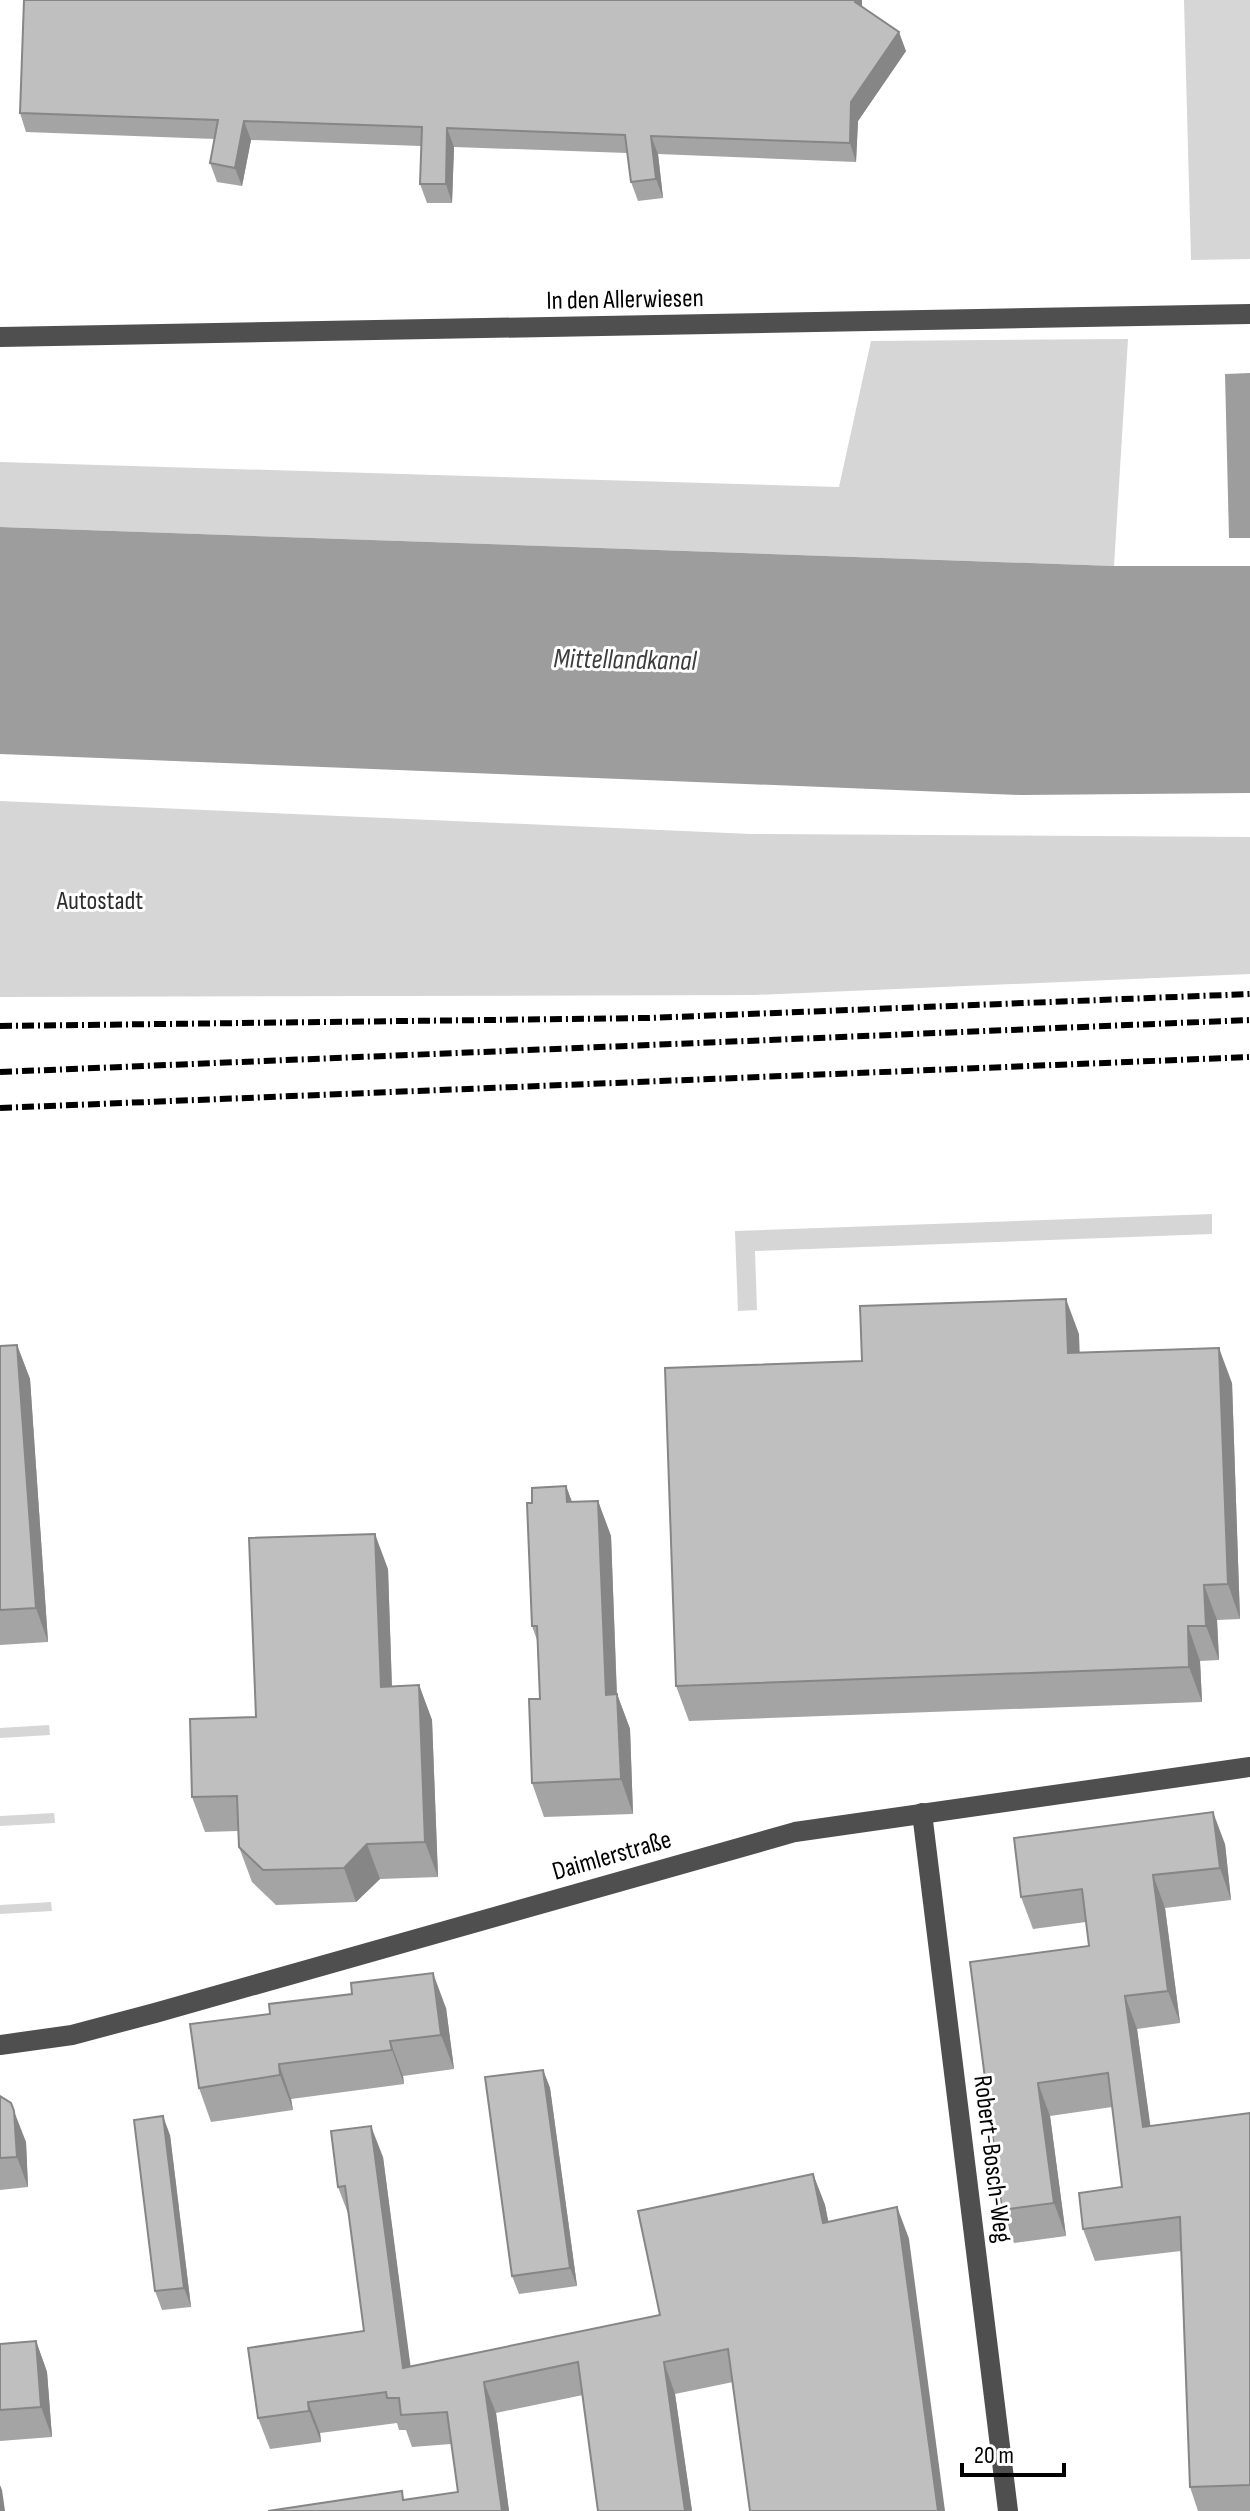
<svg xmlns="http://www.w3.org/2000/svg" width="1250" height="2511" viewBox="0 0 1250 2511" font-family="'Sofia Sans Condensed',sans-serif">
<rect width="100%" height="100%" fill="#fff"/>
<g fill="#d6d6d6">
<polygon points="1184,0 1250,0 1250,259 1191,260"/>
<polygon points="1128,339 1114,566 0,527 0,462 839,487 871,341"/>
<polygon points="0,801 751,834 1250,837 1250,974 755,995 0,997"/>
<polygon points="1212,1214 1212,1234 755,1251 757,1310 738,1311 735,1231"/>
<polygon points="49,1725 50,1735 0,1738 0,1728"/>
<polygon points="54,1813 55,1823 0,1826 0,1816"/>
<polygon points="51,1902 52,1911 0,1914 0,1905"/>
</g>
<g fill="#9d9d9d">
<polygon points="1250,373 1250,538 1229,538 1225,374"/>
<polygon points="0,527 1114,566 1250,566 1250,793 1021,795 0,754"/>
</g>
<g fill="none" stroke-linecap="round" stroke-linejoin="round">
<g stroke="#4f4f4f" stroke-width="20">
<polyline points="0,337 1250,314"/>
<polyline points="922,1813 1008,2511"/>
<polyline points="0,2045 72,2035 155,2013 795,1832 1250,1767"/>
</g>
<g stroke="#000" stroke-width="6" stroke-dasharray="12 4 2 4" stroke-linecap="butt">
<polyline points="0,1026 648,1018 1250,994"/>
<polyline points="0,1072 1250,1020"/>
<polyline points="0,1108 1250,1057"/>
</g>
</g>
<g fill="#a4a4a4">
<polygon points="862,7 906,51 858,121 856,162 658,154 663,198 638,201 631,182 627,153 454,147 452,203 427,203 420,184 421,146 251,140 242,186 217,182 210,163 215,139 26,132 20,113"/>
<polygon points="1079,1334 1079,1353 1232,1383 1240,1619 1217,1620 1219,1660 1200,1661 1202,1702 689,1721 676,1686 862,1361"/>
<polygon points="17,1345 30,1379 48,1642 0,1645 0,1346"/>
<polygon points="566,1486 572,1502 598,1501 611,1536 617,1694 630,1729 633,1814 544,1817 532,1783 540,1699 537,1640 532,1626 532,1503"/>
<polygon points="388,1569 392,1687 419,1685 432,1720 438,1877 380,1879 356,1902 276,1905 252,1882 239,1847 238,1831 205,1832 192,1797 256,1717"/>
<polygon points="1225,1844 1231,1900 1165,1908 1180,2023 1137,2029 1150,2126 1250,2113 1250,2511 1198,2511 1190,2487 1181,2251 1095,2261 1083,2229 1122,2187 1112,2107 1050,2116 1066,2236 1014,2243 1002,2210 970,1962 1089,1946 1086,1922 1033,1929 1021,1897"/>
<polygon points="446,2008 454,2069 403,2076 404,2084 291,2099 293,2110 211,2122 199,2088"/>
<polygon points="543,2070 550,2088 577,2286 519,2294 512,2276"/>
<polygon points="0,2096 26,2142 28,2187 0,2190"/>
<polygon points="170,2135 191,2307 162,2310 155,2291"/>
<polygon points="383,2157 410,2367 660,2315 813,2174 825,2205 828,2222 897,2207 909,2239 733,2382 675,2394 692,2511 599,2511 583,2395 496,2413 509,2511 405,2500 458,2492 451,2444 412,2447 406,2430 399,2430 397,2423 320,2433 321,2442 270,2449 258,2418 364,2331 349,2216 338,2187"/>
<polygon points="36,2341 47,2372 52,2437 0,2441 0,2344"/>
</g>
<g fill="#868686">
<polygon points="855,0 862,0 862,21 855,2"/>
<polygon points="899,32 906,51 858,121 856,162 850,143 851,102"/>
<polygon points="244,121 251,140 242,186 235,168"/>
<polygon points="447,128 454,147 452,203 446,184"/>
<polygon points="651,136 658,154 663,198 656,179"/>
<polygon points="1066,1299 1079,1334 1081,1388 1068,1353"/>
<polygon points="17,1345 30,1379 48,1642 36,1608"/>
<polygon points="1219,1348 1232,1383 1240,1619 1228,1584"/>
<polygon points="566,1486 579,1521 567,1502"/>
<polygon points="598,1501 611,1536 618,1730 606,1695"/>
<polygon points="375,1534 388,1569 393,1722 381,1687"/>
<polygon points="1204,1585 1217,1620 1219,1660 1206,1626"/>
<polygon points="1188,1626 1200,1661 1202,1702 1189,1667"/>
<polygon points="419,1685 432,1720 438,1877 425,1842"/>
<polygon points="617,1694 630,1729 633,1814 621,1779"/>
<polygon points="1213,1812 1225,1844 1231,1900 1220,1868"/>
<polygon points="367,1844 380,1879 356,1902 344,1868"/>
<polygon points="1153,1875 1165,1908 1180,2023 1168,1991"/>
<polygon points="433,1973 446,2008 454,2069 441,2035"/>
<polygon points="1125,1996 1137,2029 1155,2159 1143,2127"/>
<polygon points="390,2041 403,2076 404,2084 392,2050"/>
<polygon points="279,2064 291,2099 293,2110 280,2075"/>
<polygon points="543,2070 550,2088 577,2286 570,2268"/>
<polygon points="1038,2083 1050,2116 1066,2236 1054,2203"/>
<polygon points="14,2111 26,2142 28,2187 17,2157"/>
<polygon points="163,2116 170,2135 191,2307 184,2288"/>
<polygon points="371,2126 383,2157 415,2400 403,2368"/>
<polygon points="813,2174 825,2205 835,2254 823,2223"/>
<polygon points="897,2207 909,2239 945,2511 938,2511"/>
<polygon points="36,2341 47,2372 52,2437 41,2407"/>
<polygon points="664,2362 675,2394 692,2511 685,2511"/>
<polygon points="484,2382 496,2413 509,2511 502,2511"/>
<polygon points="308,2402 320,2433 321,2442 309,2411"/>
<polygon points="0,2485 2,2490 5,2511 0,2511"/>
</g>
<g fill="#bfbfbf" stroke="#868686" stroke-width="2">
<polygon points="24,0 855,0 855,2 899,32 851,102 850,143 651,136 656,179 631,182 625,135 447,128 446,184 420,184 422,127 244,121 235,168 210,163 218,120 20,113"/>
<polygon points="1066,1299 1068,1353 1219,1348 1228,1584 1204,1585 1206,1626 1188,1626 1189,1667 676,1686 665,1368 862,1361 860,1306"/>
<polygon points="17,1345 36,1608 0,1610 0,1346"/>
<polygon points="566,1486 567,1502 598,1501 606,1695 617,1694 621,1779 532,1783 529,1699 540,1699 537,1626 532,1626 527,1503 532,1503 532,1488"/>
<polygon points="375,1534 381,1687 419,1685 425,1842 367,1844 344,1868 263,1870 239,1847 237,1796 192,1797 190,1719 256,1717 249,1538"/>
<polygon points="1213,1812 1220,1868 1153,1875 1168,1991 1125,1996 1143,2127 1250,2113 1250,2485 1190,2487 1180,2217 1083,2229 1079,2193 1122,2187 1108,2073 1038,2083 1054,2203 1002,2210 970,1962 1089,1946 1082,1889 1021,1897 1014,1838"/>
<polygon points="433,1973 441,2035 390,2041 392,2050 279,2064 280,2075 199,2088 190,2024 270,2014 269,2004 352,1994 351,1983"/>
<polygon points="543,2070 570,2268 512,2276 485,2077"/>
<polygon points="0,2096 11,2103 14,2111 17,2157 0,2158"/>
<polygon points="163,2116 184,2288 155,2291 134,2120"/>
<polygon points="371,2126 403,2368 660,2315 638,2211 813,2174 823,2223 897,2207 938,2511 750,2511 728,2349 664,2362 685,2511 598,2511 578,2362 484,2382 502,2511 268,2511 402,2491 403,2500 458,2492 447,2412 401,2415 399,2398 387,2398 386,2392 308,2402 309,2411 258,2418 248,2348 364,2331 345,2186 338,2187 331,2131"/>
<polygon points="36,2341 41,2407 0,2410 0,2344"/>
</g>
<g text-anchor="middle" dominant-baseline="central" stroke-width="6" stroke-linejoin="round" paint-order="stroke">
<g font-size="26" fill="#000" stroke="#fff">
<text transform="translate(625 300) rotate(-1)">In den Allerwiesen</text>
<text transform="translate(612 1856) rotate(-16)">Daimlerstraße</text>
<text transform="translate(992 2159) rotate(83)">Robert-Bosch-Weg</text>
</g>
<g font-size="26" fill="#2d2d2d" stroke="#fff">
<text x="100" y="901">Autostadt</text>
</g>
<g font-size="28" font-style="italic" fill="#3e3e3e" stroke="#fff">
<text transform="translate(625 660) rotate(1)">Mittellandkanal</text>
</g>
</g>
<path d="M962 2463v12h102v-12" fill="none" stroke="#000000" stroke-width="4"/>
<text x="974" y="2463" font-size="24" fill="#000000" stroke="#ffffff" stroke-width="6" paint-order="stroke">20 m</text>
</svg>
